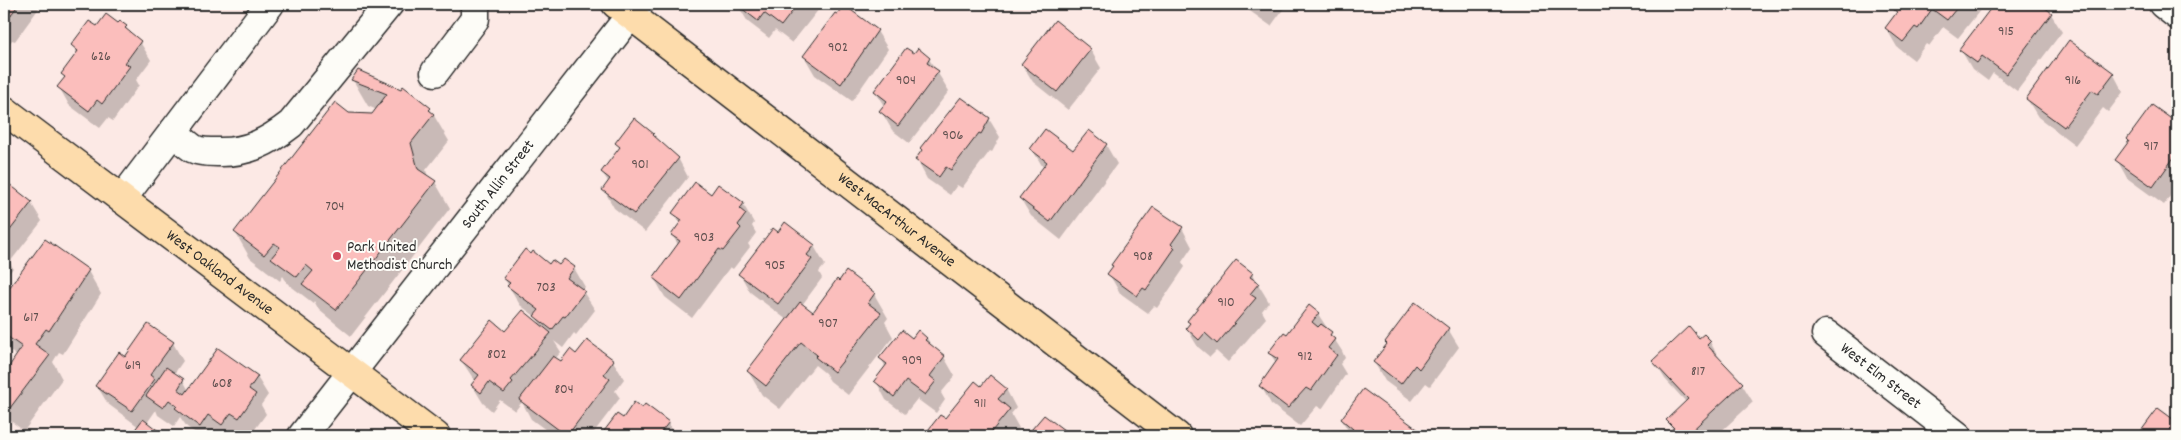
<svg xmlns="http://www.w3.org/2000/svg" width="2181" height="440" viewBox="0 0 2181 440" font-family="Dekko,sans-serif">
<rect width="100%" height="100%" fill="#fce9e5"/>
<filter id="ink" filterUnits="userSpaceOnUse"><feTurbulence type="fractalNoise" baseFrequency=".02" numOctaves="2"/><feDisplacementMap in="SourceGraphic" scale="10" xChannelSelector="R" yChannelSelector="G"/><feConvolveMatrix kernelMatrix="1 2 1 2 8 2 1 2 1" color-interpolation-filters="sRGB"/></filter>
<g filter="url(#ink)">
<g fill="#0003">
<polygon points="4,4 42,4 15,41 12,40 4,51"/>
<polygon points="737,4 823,4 792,43 775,30 769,38 748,22"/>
<polygon points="1240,4 1287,4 1271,26"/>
<polygon points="1899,4 1985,4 1958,38 1943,27 1929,46 1926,44 1914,60 1897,47 1886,28 1897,14 1894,10"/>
<polygon points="1996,4 2038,4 2051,14 2062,32 2017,91 1993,73 1988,81 1972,69 1961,50"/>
<polygon points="118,25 126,27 129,33 140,42 151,60 136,80 139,85 113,121 108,118 100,128 69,105 59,87 65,78 62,74 77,53 73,46 97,28"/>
<polygon points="877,31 888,49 852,101 815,75 804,56"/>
<polygon points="1090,49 1101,68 1068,110 1033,82 1022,64"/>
<polygon points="918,50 929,59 949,91 909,143 892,130 881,111 884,106 875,91"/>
<polygon points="2113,73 2123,92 2108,112 2103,108 2075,145 2038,117 2027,99"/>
<polygon points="353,80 430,109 449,141 426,170 428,177 435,182 450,208 351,336 319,310 314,301 313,303 288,284 283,276 280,281 250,258 235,232 349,115 373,115 377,110 368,106"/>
<polygon points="2152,107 2177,125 2177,186 2164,205 2127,178 2117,160"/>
<polygon points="989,119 1000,137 992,152 990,151 962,188 957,185 950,195 927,179 917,160"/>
<polygon points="1089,132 1106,145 1117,164 1061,240 1031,216 1020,198 1044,169 1032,149 1074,152"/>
<polygon points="653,135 656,140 678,158 688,177 645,232 614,208 604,190 609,183 602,172 620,148 617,143"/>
<polygon points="4,182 31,203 42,221 10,262 13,268 4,280"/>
<polygon points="711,195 743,204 754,223 752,226 756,233 748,244 750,247 733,269 730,267 692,318 665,297 654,278 679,246 672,235 680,224 674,213"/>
<polygon points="785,224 814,246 825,265 819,272 822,278 802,305 813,314 874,294 888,318 885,322 893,337 848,395 830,381 825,373 815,365 780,409 762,395 748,371 787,320 750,292 740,274"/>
<polygon points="1182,228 1192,247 1182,262 1185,267 1157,308 1154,306 1148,313 1120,293 1109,274"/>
<polygon points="45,241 88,271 101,294 63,354 59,352 53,362 62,379 24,431 4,416 4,376 17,356 4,347 4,298"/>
<polygon points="564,261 574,268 585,287 582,290 595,310 576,335 574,333 563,348 554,341 561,352 555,359 561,363 576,356 613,361 624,379 615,391 620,398 591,436 554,436 531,419 522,402 515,411 500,400 492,411 483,403 472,385 475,381 461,360 505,333 542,327 536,317 520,305 504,278 549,265 560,267"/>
<polygon points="1236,261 1252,274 1269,302 1262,311 1266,318 1228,362 1216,351 1210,357 1198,347 1187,329 1190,325 1188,321"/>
<polygon points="1318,314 1342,351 1345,358 1340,364 1346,374 1322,409 1317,406 1300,426 1271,404 1261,386 1276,363 1270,353 1287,336"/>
<polygon points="1448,329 1459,347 1430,386 1426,383 1412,401 1385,381 1374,362"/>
<polygon points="1704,336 1710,342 1721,361 1742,384 1753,402 1716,436 1676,436 1668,420 1686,402 1665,379 1654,361 1699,340"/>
<polygon points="927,338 932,347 944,357 955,376 941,393 945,400 936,413 917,399 905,414 886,400 876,381 886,368 881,358 912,339"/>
<polygon points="173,343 183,361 174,374 183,380 189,391 257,377 268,395 261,405 266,414 250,436 242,430 237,436 224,436 219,433 217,436 200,436 187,427 180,417 174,426 158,415 156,410 147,423 163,436 132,436 139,427 108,404 97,386 125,359"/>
<polygon points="982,388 1006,389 1016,408 1011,414 1019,428 1012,436 928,436 927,434 945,420"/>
<polygon points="2159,410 2177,424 2177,436 2145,436 2142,431"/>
<polygon points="623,419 668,423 676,436 603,436 603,435"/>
<polygon points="1342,420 1419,432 1421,436 1349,436 1350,434"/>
</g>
<g fill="#fbbebc" stroke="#2b2b2b">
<polygon points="4,4 19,4 4,24"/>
<polygon points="736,4 798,4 781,26 764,13 758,21"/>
<polygon points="1897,4 1960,4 1947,20 1932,9 1918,29 1915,27 1903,42 1885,28 1897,12 1893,9"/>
<polygon points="1994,4 2040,4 2052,13 2006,74 1982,56 1977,63 1959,50"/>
<polygon points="844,5 878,30 841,84 803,56 835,13 837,14"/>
<polygon points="106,14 118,23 120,21 127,26 125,28 141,41 125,63 130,66 102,104 97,100 89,111 57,87 65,77 61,74 78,51 71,45 89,21 97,26"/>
<polygon points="1055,20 1091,49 1057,92 1021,64"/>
<polygon points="2069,40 2114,73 2098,94 2092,90 2064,127 2026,99"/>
<polygon points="906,48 914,53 918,48 930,58 927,63 939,71 898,126 879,111 887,101 874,91"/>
<polygon points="358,70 401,89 403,86 431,108 429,110 434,114 411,143 418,169 436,181 336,310 302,284 313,271 306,265 297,277 271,258 280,247 274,243 264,255 234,232 335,102 349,113 372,114 387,94 351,80"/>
<polygon points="961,97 990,118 981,134 979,133 951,170 946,167 939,177 915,160 922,150 920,148"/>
<polygon points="2152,105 2177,123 2177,153 2153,187 2115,160 2129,141 2127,139"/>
<polygon points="634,118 654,134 653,135 679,158 634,214 602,190 610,179 601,172 620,147 615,143"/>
<polygon points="1045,129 1073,150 1089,130 1107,144 1050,222 1019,198 1047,162 1030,149"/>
<polygon points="4,180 32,202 4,238"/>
<polygon points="695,182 711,194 718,184 744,203 740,209 746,214 738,225 741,228 723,251 719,249 681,300 653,278 680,241 671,235 682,220 672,213"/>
<polygon points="1153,207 1183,227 1171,244 1175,248 1146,290 1143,288 1137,296 1107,274 1113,266 1111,265"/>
<polygon points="785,222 815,245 807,255 812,259 778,304 738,274 773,228 778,232"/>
<polygon points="45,239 89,270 49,331 46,329 35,344 50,355 10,408 4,404 4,374 22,347 4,334 4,295"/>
<polygon points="525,249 531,254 533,251 549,264 552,260 559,265 564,259 575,267 567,278 585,291 565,317 563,316 552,330 534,316 539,310 507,286 510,283 503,278"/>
<polygon points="1236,260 1253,273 1250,277 1259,283 1250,294 1256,298 1217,344 1205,333 1199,340 1186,328 1190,323 1187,321"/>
<polygon points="846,271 875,293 868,303 881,313 834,372 815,357 817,355 801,342 766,386 747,371 800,302 813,312 837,279 839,281"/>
<polygon points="1415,302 1449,328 1419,369 1415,365 1401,384 1373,362 1387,344 1385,342"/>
<polygon points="1309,305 1319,313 1312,322 1318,327 1321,324 1332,332 1330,335 1335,339 1328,348 1337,355 1311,391 1306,388 1288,408 1259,386 1278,359 1268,353 1284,332 1287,334"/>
<polygon points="523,310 551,333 511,380 513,382 504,393 489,382 481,393 471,385 479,375 460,360 492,320 505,331"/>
<polygon points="148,324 174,342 150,375 155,379 132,411 95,386 119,352 125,357"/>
<polygon points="1689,326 1699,338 1704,334 1711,341 1707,345 1743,383 1686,436 1682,436 1679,433 1676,436 1671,430 1674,428 1666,420 1688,399 1652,361"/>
<polygon points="902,330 912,338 918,330 927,338 925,340 945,356 930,376 936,381 925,395 906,381 894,397 874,381 887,364 879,358"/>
<polygon points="587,340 614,360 604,374 610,379 567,436 519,400 553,356 561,361 570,349 576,354"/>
<polygon points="218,348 258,376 249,389 256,394 239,418 231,413 222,425 208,415 200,427 175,408 177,406 169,400 163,408 146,396 166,367 184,379 178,389 185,394"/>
<polygon points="990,375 1007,389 998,399 1010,409 988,436 928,436 925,434 940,415 945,418 975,381 981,386"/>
<polygon points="1363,389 1420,431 1416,436 1347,436 1353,429 1341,419"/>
<polygon points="634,402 642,408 645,404 669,422 658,436 603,436 601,435 617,414 623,418"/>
<polygon points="2158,408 2177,422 2177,428 2174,432 2177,436 2148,436 2141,431"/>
<polygon points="1044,415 1072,436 1026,436"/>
<polygon points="143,419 165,436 130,436"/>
</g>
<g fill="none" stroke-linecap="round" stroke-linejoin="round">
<g stroke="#2b2b2b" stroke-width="31">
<g id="minor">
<polyline points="2163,4 2177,15"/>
<polyline points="435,72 475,19 475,4"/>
<path d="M 173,132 C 180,137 187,145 194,149 C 200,152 211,152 217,152 C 247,153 268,142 291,124 L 389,4"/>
<polyline points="122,199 270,4"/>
<path id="s1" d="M 1826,334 L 1958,436"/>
<path id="s2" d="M 302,436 L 639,4"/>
</g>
</g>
<g stroke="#2b2b2b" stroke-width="31">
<g id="major">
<path id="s3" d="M 616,4 L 1177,436"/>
<path id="s4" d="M 4,110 L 436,436"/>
</g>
</g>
<use href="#minor" stroke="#fdfcf7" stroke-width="28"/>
<use href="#major" stroke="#fddcac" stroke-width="28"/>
</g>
</g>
<circle fill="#d1495b" stroke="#fdfcf7" stroke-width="2" cx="337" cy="256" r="5"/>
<g text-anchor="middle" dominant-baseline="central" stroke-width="4" stroke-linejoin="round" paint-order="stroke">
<g font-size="14" fill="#5f504f">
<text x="2006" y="32">915</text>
<text x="838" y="48">902</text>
<text x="101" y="57">626</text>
<text x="906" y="81">904</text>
<text x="2073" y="81">916</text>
<text x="953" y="136">906</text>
<text x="2151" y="147">917</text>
<text x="640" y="165">901</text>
<text x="335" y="207">704</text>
<text x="704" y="238">903</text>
<text x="1143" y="257">908</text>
<text x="775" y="266">905</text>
<text x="546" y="288">703</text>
<text x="1226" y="303">910</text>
<text x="31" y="318">617</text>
<text x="828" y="324">907</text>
<text x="497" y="355">802</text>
<text x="1305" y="357">912</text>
<text x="912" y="361">909</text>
<text x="133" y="366">619</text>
<text x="1698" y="372">817</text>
<text x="222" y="384">608</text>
<text x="564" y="390">804</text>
<text x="980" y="404">911</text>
</g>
<g font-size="16" fill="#2b2b2b" stroke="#fdfcf7">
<text stroke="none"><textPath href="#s2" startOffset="319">South Allin Street</textPath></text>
<text stroke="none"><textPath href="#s3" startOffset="354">West MacArthur Avenue</textPath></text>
<text stroke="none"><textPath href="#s4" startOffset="270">West Oakland Avenue</textPath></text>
<text stroke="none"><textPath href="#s1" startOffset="69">West Elm Street</textPath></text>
</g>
<g font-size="16" fill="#2b2b2b" stroke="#fdfcf7" text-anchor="start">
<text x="347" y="247">Park United<tspan x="347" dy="18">Methodist Church</tspan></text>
</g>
</g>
<rect width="2181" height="440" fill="none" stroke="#fdfcf7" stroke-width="20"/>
<rect x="10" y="10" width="2161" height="420" fill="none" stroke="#2b2b2b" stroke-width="2" filter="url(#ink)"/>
</svg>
